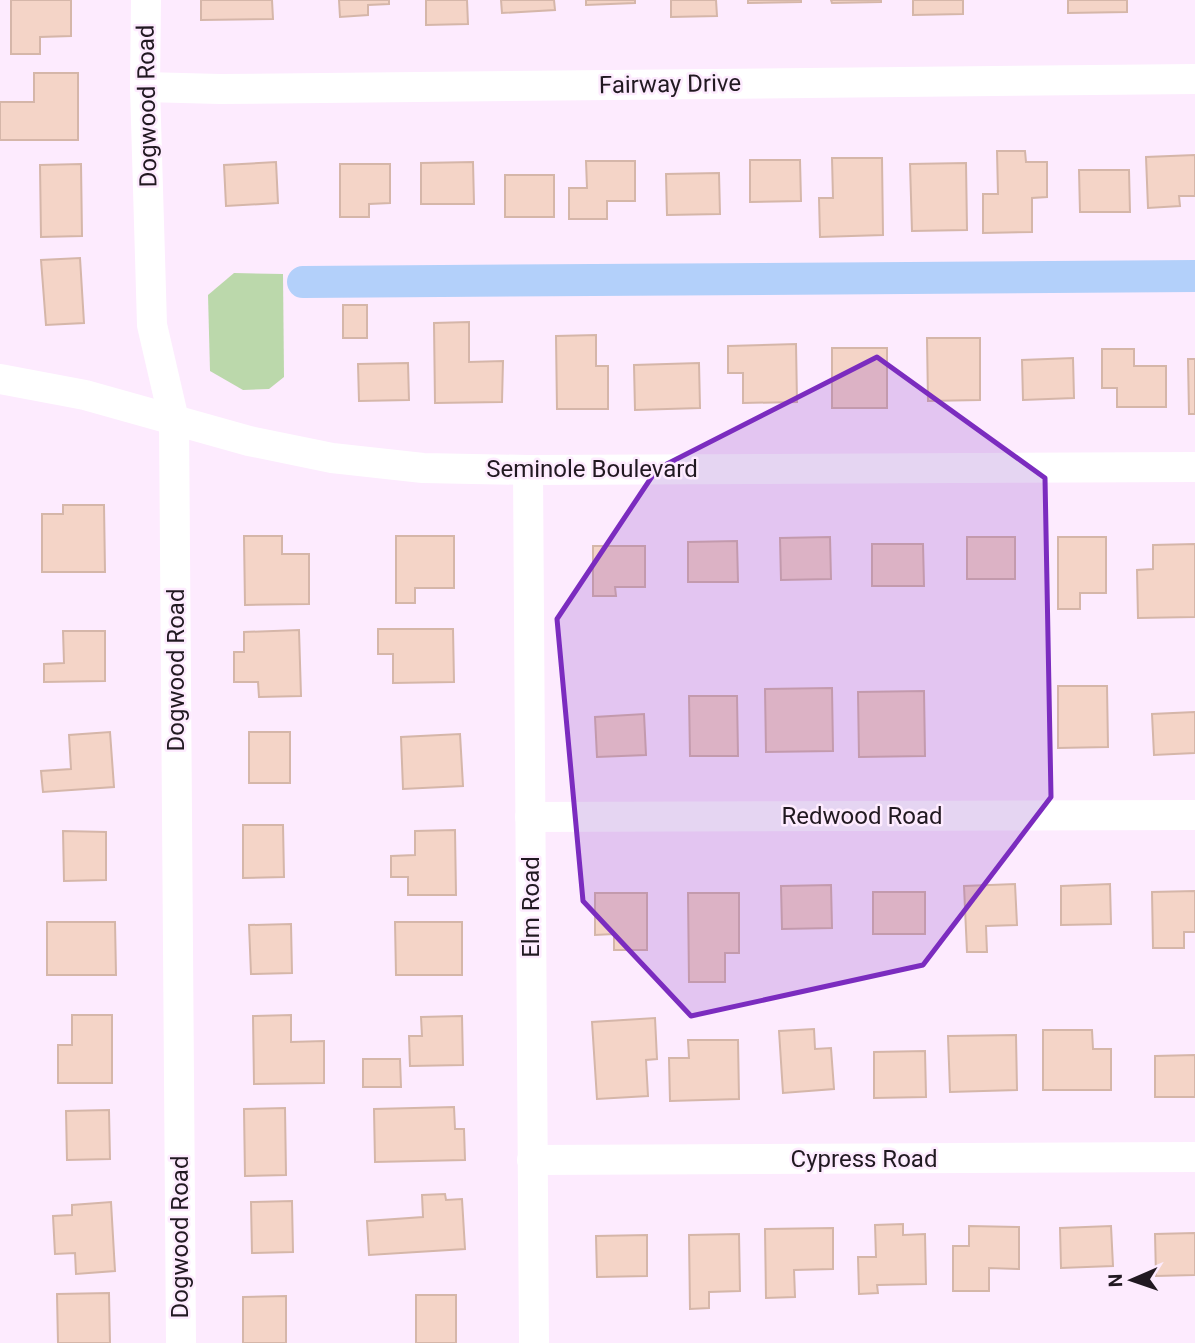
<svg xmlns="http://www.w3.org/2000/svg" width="1195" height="1343" viewBox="0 0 1195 1343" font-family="Roboto,sans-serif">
<rect width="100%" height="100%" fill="#fdebfe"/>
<polygon fill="#bbd8ab" points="234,273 283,274 284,377 269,389 243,390 210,371 208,295"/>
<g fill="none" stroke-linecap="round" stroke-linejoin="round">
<polyline stroke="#b3d0fa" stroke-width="32" points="303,282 1195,276"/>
</g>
<g fill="#f4d4c7" stroke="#d5b6a9" stroke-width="2">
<polygon points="11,0 71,0 71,36 40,37 40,54 11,54"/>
<polygon points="201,0 272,0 273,19 201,20"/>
<polygon points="339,0 389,0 389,4 368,5 368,15 340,17"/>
<polygon points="426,0 467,0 468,24 426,25"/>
<polygon points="501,0 554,0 555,10 502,13"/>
<polygon points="586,0 635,0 635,3 586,5"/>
<polygon points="671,0 716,0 717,16 671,17"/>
<polygon points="748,0 801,0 801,2 748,3"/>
<polygon points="831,0 881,0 881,2 832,3"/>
<polygon points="913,0 963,0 963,14 913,15"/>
<polygon points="1068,0 1127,0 1127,12 1068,13"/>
<polygon points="34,73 78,73 78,140 0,140 0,102 34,102"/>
<polygon points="997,151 1025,151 1026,162 1047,162 1047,197 1032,198 1032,232 983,233 983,194 998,194"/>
<polygon points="1195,155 1195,196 1179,196 1180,206 1148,208 1146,157"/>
<polygon points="832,158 882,158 883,235 820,237 819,198 833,198"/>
<polygon points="750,160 800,160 801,201 750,202"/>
<polygon points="586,161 635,161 635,201 607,201 607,219 569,219 569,188 587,188"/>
<polygon points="276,162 278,203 226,206 224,165"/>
<polygon points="473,162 474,204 421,204 421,163"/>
<polygon points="966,163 967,230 912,231 910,164"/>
<polygon points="81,164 82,236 41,237 40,165"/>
<polygon points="340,164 390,164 390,203 369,204 369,217 340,217"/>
<polygon points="1079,170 1129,170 1130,212 1080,212"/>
<polygon points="719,173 720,214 667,215 666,174"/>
<rect x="505" y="175" width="49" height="42"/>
<polygon points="80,258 84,323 46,325 41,260"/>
<rect x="343" y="305" width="24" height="33"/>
<polygon points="469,322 469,362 503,361 502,402 435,403 434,323"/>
<polygon points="596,335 596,366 608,366 608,409 557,409 556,336"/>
<polygon points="927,338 980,338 980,400 928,401"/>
<polygon points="796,344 797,402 743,403 743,373 728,373 728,346"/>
<rect x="832" y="348" width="55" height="60"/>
<polygon points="1102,349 1134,349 1134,366 1166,366 1166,407 1117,407 1117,388 1102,388"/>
<polygon points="1073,358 1074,398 1023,400 1022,360"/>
<polygon points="1188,359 1195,359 1195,414 1189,414"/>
<polygon points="408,363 409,400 359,401 358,364"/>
<polygon points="699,363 700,408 635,410 634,365"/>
<polygon points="63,505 104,505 105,572 42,572 42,514 63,514"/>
<polygon points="244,536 282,536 282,554 309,554 309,604 245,605"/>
<polygon points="396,536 454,536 454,588 415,588 415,603 396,603"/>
<polygon points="830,537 831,579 781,580 780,538"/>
<rect x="967" y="537" width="48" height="42"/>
<polygon points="1058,537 1106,537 1106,593 1080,593 1080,609 1058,609"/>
<polygon points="737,541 738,582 688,582 688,542"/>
<polygon points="872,544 923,544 924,586 872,586"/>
<polygon points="1195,544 1195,617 1138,618 1137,570 1153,569 1153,545"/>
<polygon points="593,546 645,546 645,587 615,587 616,596 593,596"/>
<polygon points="378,629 453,629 454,682 393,683 393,654 378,654"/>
<polygon points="299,630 301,696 259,697 258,682 234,682 234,652 244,652 244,632"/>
<polygon points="63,631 105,631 105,681 44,682 44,664 64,663"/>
<polygon points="1058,686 1107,686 1108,747 1058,748"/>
<polygon points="832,688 833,751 766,752 765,689"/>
<polygon points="924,691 925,756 859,757 858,692"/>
<polygon points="689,696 737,696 738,756 690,756"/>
<polygon points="1195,712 1195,753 1154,755 1152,714"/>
<polygon points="644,714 646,755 597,757 595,717"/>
<polygon points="110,732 114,787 43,792 41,771 71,769 69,735"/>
<rect x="249" y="732" width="41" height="51"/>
<polygon points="460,734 463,786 403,789 401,737"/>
<polygon points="243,825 283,825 284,877 243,878"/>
<polygon points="455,830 456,895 408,895 408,877 391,877 391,856 415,855 415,831"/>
<polygon points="63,831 106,832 106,880 64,881"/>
<polygon points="1015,884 1017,925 986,926 987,952 967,952 964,886"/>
<polygon points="1110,884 1111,924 1061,925 1061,886"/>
<polygon points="831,885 832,928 782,929 781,886"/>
<polygon points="1195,891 1195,932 1184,932 1184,948 1153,948 1152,892"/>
<rect x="873" y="892" width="52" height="42"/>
<polygon points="595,893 647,893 647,950 614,950 614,934 595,935"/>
<polygon points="688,893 739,893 739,953 725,953 725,982 689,982"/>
<polygon points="47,922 115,922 116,975 47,975"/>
<polygon points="395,922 462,922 462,975 396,975"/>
<polygon points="291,924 292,973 251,974 249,925"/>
<polygon points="72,1015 112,1015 112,1083 58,1083 58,1045 72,1045"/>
<polygon points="291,1015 291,1042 324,1041 324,1083 254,1084 253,1016"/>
<polygon points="462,1016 463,1065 410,1066 409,1036 422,1036 421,1017"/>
<polygon points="655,1018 657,1059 646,1060 648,1096 597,1099 592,1022"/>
<polygon points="814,1029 815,1049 831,1048 834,1089 783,1093 779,1031"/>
<polygon points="1043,1030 1092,1030 1093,1049 1111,1049 1111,1090 1043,1090"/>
<polygon points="1016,1035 1017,1090 950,1092 948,1036"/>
<polygon points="688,1040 738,1040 739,1099 670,1101 669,1058 689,1058"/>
<polygon points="925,1051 926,1097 874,1098 874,1052"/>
<polygon points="1195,1055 1195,1097 1155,1097 1155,1056"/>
<polygon points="363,1059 400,1059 401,1087 363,1087"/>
<polygon points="454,1107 455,1129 464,1129 465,1160 375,1162 374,1109"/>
<polygon points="285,1108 286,1175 245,1176 244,1109"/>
<polygon points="109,1110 110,1159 67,1160 66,1111"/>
<polygon points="445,1194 446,1200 462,1199 465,1249 369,1255 367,1221 423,1217 422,1195"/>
<polygon points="292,1201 293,1252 252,1253 251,1202"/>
<polygon points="111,1202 115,1271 76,1274 75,1253 55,1254 53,1216 72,1215 72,1205"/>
<polygon points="903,1224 903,1235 925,1234 926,1284 877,1285 878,1293 859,1294 858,1257 876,1257 875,1225"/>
<polygon points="969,1226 1019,1227 1019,1269 989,1268 989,1291 953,1291 953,1246 969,1246"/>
<polygon points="1111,1226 1113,1266 1061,1268 1060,1228"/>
<polygon points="833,1228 833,1269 794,1270 795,1297 766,1298 765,1229"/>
<polygon points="1195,1233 1195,1275 1156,1276 1155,1234"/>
<polygon points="739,1234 740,1291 709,1292 709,1308 690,1309 689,1235"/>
<polygon points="647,1235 647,1276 597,1277 596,1236"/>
<polygon points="109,1293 110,1343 58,1343 57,1294"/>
<rect x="416" y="1295" width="40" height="48"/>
<polygon points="286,1296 286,1343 243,1343 243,1297"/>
</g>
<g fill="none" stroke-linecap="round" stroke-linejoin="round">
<g stroke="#fff" stroke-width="30">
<polyline points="146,0 145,87 152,325 174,420 181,1343"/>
<polyline points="145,87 220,89 1195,79"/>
<polyline points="0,379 85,395 249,441 332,458 423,468 528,470 1195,467"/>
<polyline points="528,470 534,1343"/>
<polyline points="530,817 1195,815"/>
<polyline points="532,1160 1195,1157"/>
</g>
</g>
<path fill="#7b2cbf" fill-opacity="0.2" stroke="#7b2cbf" stroke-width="5" stroke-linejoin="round" d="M 877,357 L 1045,478 L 1051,797 L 923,965 L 691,1016 L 583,901 L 557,619 L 657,469 Z"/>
<g text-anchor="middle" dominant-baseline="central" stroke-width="5" stroke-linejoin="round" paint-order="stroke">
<g font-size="24" fill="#211921" stroke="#fdebfe">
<text transform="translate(670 84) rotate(-1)">Fairway Drive</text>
<text transform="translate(147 106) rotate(-91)">Dogwood Road</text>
<text x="592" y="469">Seminole Boulevard</text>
<text transform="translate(176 670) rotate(-90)">Dogwood Road</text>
<text x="862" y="816">Redwood Road</text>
<text transform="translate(531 907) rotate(-90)">Elm Road</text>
<text x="864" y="1159">Cypress Road</text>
<text transform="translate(180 1237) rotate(-90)">Dogwood Road</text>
</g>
</g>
<g transform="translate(1132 1280) rotate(268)" stroke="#fdebfe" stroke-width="5" paint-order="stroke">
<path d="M0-5L12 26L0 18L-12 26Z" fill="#211921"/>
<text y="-10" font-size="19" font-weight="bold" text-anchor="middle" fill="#211921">N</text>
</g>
</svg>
